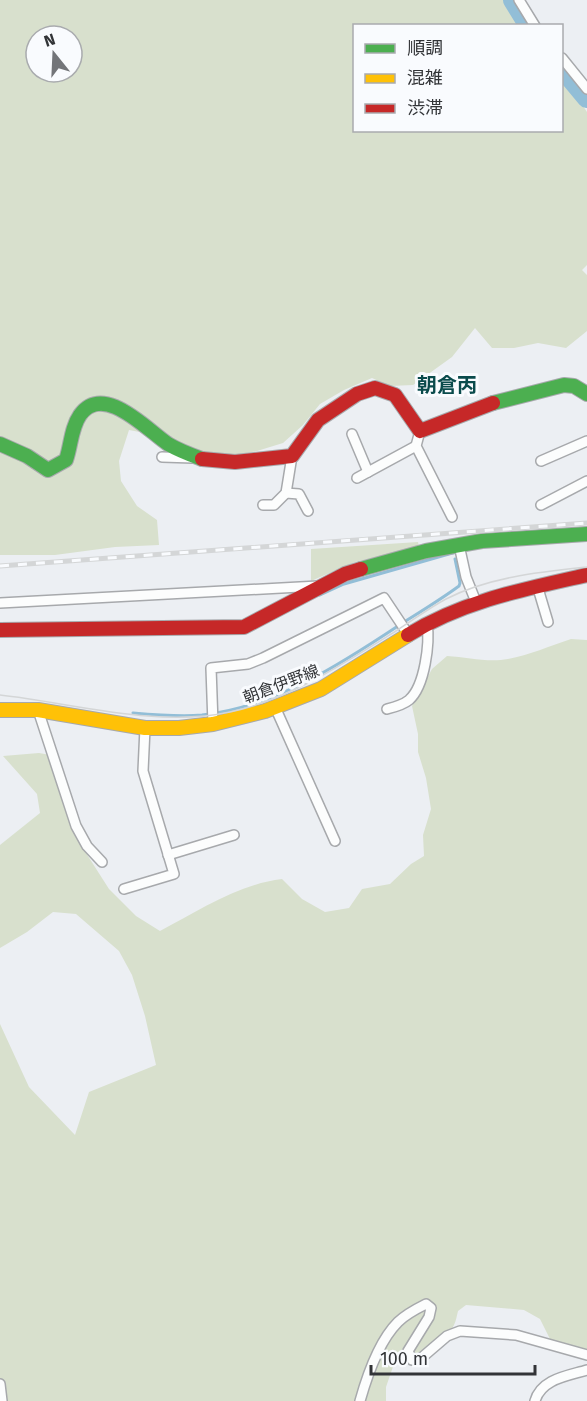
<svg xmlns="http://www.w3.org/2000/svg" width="587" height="1401" viewBox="0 0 587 1401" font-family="'Fira Sans','Noto Sans JP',sans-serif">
<rect width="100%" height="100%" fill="#eceff3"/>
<g fill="#d8e0cd" fill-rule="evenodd">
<path d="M 0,0 L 506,0 L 527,25 L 354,26 L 354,130 L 562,130 L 562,74 L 587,112 L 587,265 L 582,270 L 587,275 L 587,331 L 566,348 L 538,343 L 514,348 L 492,348 L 475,328 L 452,357 L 413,385 L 390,386 L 372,378 L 344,390 L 320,404 L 303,425 L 283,443 L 257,451 L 224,457 L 200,451 L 160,436 L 129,430 L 119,461 L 121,481 L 137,506 L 157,520 L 159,545 L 115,547 L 55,555 L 0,555 ZM 36,36 L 72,36 L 72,72 L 36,72 Z"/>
<polygon points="418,542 419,547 355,562 311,581 311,549"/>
<path d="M 571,639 L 587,640 L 587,1351 L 553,1345 L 540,1319 L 524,1310 L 466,1305 L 458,1311 C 457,1315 456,1321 454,1325 C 445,1344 416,1356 396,1358 L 386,1387 L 386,1401 L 0,1401 L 0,1024 L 29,1087 L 75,1135 L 89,1092 L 156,1065 L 145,1016 L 132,975 L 119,951 L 76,914 L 53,912 L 27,932 L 0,948 L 0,845 L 40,813 L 37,794 L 3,756 L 39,753 L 56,756 L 71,822 L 79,842 L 109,889 L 136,916 L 160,931 C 198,911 239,884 282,879 L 302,899 L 325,912 L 349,908 L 362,889 L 390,884 L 411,864 L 424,856 L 423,835 L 431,809 L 426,778 L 418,752 L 418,734 L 412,706 L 432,669 L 447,656 C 468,657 488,663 508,659 C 529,655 550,646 571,639 Z"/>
</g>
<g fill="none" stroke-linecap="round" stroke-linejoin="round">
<g stroke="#92bed7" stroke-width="3">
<polyline points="320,595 344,584 456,552"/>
<path d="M 133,713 C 156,715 179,717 202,715 C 275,707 341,664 401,624 C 420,612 440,600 459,586 L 460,583 L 455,559"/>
</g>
<g stroke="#92bed7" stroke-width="20">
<polyline points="513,0 529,26"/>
<polyline points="562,68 587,98"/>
</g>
<g stroke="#a7a9ac" stroke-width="12">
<g id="street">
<polyline points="519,0 535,26"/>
<polyline points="562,58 587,89"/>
<polyline points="420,431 416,446 452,517"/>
<polyline points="352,434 368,472"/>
<polyline points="162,457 193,458"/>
<polyline points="541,461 587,441"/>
<polyline points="357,478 416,446"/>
<polyline points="286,493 299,494 308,511"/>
<polyline points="263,505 274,505 286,493 292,456"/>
<polyline points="541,505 587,481"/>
<polyline points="459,545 466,577 476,602"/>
<polyline points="537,585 548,622"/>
<polyline points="0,603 318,586"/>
<polyline points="275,707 335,841"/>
<path d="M 387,709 C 395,707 403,705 409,700 C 425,686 430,643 427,623"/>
<polyline points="38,710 76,826 87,846 102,862"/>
<polyline points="213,724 211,668 248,664 263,658 384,598 408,634"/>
<polyline points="168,855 234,835"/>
<polyline points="124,889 174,874 143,771 145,728"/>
<polyline points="0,1384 2,1401"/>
<path d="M 360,1401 C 367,1376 379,1341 398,1322 C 406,1314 416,1309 426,1304 L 431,1308 L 429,1317 L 408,1351 L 412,1360 L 419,1360 L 447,1336 L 460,1331 L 516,1335 L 587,1355"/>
<path d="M 535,1401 C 541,1379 567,1376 587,1370"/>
</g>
</g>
<g stroke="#a7a9ac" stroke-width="16">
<g id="fast">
<polyline points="493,403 564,385 574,386 587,394"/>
<path d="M 0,444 L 27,456 L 48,470 L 66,460 C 71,446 71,428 80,415 C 104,382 147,430 168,444 C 178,450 191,455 202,459"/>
<polyline points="361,569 426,551 482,541 587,534"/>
</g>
</g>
<g stroke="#a7a9ac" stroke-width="16">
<polyline id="slow" points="0,710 38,710 145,728 179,728 213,724 265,711 321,689 408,635"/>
</g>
<g stroke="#a7a9ac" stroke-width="16">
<g id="jam">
<polyline points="202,459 235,462 292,456 318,420 357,394 375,388 395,395 420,431 493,403"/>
<polyline points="0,630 244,627 345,574 361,569"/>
<path d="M 408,635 C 463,601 525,589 587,575"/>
</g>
</g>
<use href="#street" stroke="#fcfdfd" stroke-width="9"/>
<use href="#fast" stroke="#4caf50" stroke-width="14"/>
<use href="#slow" stroke="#ffc107" stroke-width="14"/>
<use href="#jam" stroke="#c62828" stroke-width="14"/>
<path stroke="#d4d6d7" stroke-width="1.5" d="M 0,695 C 73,703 157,728 230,712 C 290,699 345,663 396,631 C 413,620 429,608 446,599 C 489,577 540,572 587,567"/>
<g stroke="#d4d6d7" stroke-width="5">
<polyline id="rail" points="0,566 587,523"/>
</g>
<use href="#rail" stroke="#f9fbfe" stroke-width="3" stroke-dasharray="9" stroke-linecap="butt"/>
</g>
<g text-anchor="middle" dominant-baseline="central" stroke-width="6" stroke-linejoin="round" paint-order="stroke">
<g font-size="16" fill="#323437" stroke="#f9fbfe">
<text transform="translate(281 684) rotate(-21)">朝倉伊野線</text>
</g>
<g font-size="20" font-weight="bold" fill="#0a4b4c" stroke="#f9fbfe">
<text x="447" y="385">朝倉丙</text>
</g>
</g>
<rect x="353" y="24" width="210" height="108" fill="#f9fbfe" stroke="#a9abae" stroke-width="1.5"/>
<rect x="365" y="44" width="30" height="9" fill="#4caf50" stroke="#a9abae" stroke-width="1.5"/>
<text x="407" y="54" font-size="18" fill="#323437">順調</text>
<rect x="365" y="74" width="30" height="9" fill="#ffc107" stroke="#a9abae" stroke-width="1.5"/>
<text x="407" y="84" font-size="18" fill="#323437">混雑</text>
<rect x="365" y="104" width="30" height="9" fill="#c62828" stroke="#a9abae" stroke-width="1.5"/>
<text x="407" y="114" font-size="18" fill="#323437">渋滞</text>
<g transform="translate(54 54) rotate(342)"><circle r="28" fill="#f9fbfe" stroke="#a9abae" stroke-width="1.5"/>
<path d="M0-4.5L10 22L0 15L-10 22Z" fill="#737579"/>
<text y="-9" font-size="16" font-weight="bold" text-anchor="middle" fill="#323437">N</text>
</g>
<path d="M371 1365v9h164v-9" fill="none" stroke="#323437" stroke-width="3"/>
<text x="380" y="1365" font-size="18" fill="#323437" stroke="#f9fbfe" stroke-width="4.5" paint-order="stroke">100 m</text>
</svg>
